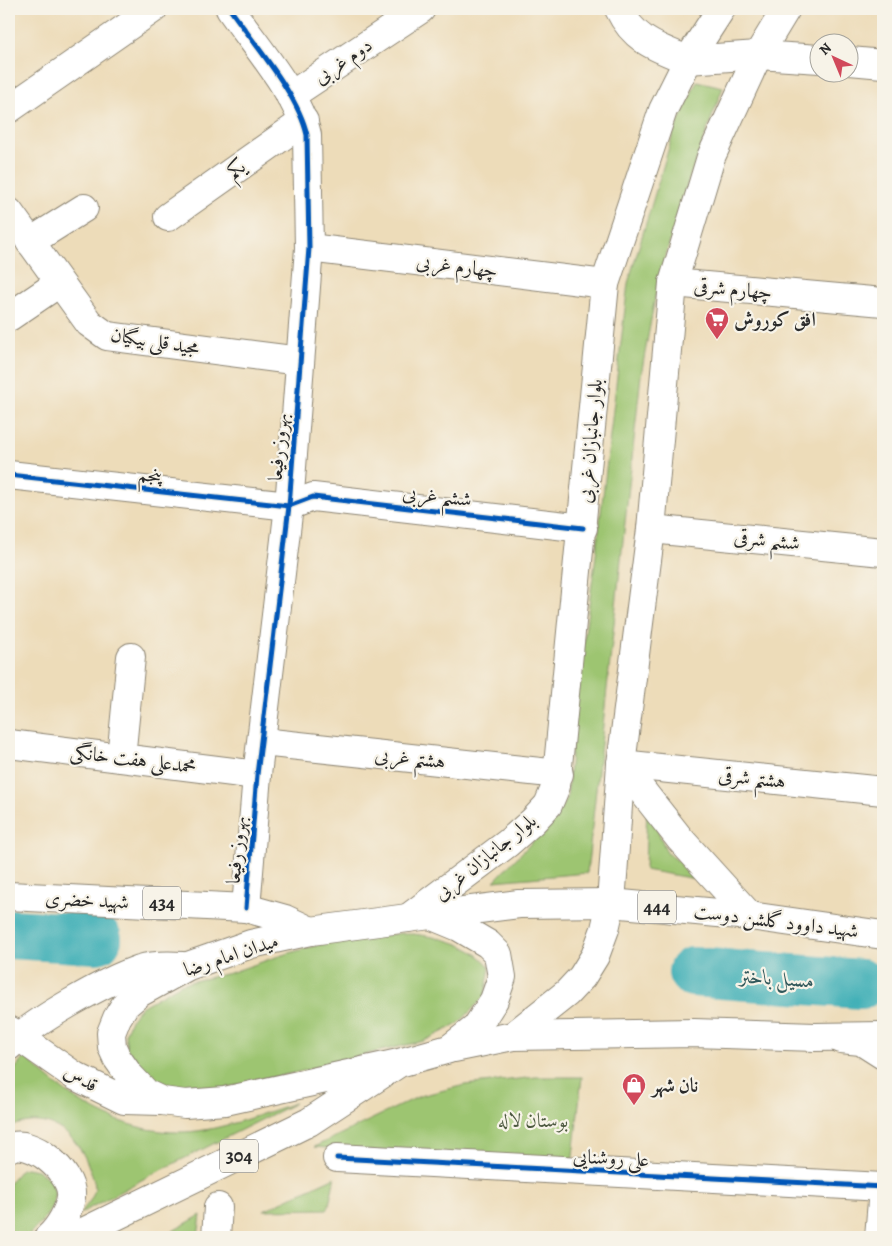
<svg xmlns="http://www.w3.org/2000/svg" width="892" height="1246" viewBox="0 0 892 1246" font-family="Alegreya,Amiri,serif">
<rect width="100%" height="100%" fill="#f7f3e8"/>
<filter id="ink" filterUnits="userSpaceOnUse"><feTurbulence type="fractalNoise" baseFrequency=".02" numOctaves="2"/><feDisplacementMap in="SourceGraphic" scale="10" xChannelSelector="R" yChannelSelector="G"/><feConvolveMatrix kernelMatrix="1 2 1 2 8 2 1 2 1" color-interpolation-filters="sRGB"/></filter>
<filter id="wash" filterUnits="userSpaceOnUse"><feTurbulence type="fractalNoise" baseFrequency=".0096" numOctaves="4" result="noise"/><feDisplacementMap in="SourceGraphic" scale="20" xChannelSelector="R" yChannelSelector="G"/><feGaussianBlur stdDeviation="1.12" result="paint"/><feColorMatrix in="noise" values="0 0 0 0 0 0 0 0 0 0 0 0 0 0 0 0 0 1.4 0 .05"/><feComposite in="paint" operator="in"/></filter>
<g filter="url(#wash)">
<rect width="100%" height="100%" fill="#eddcb9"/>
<g fill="#9dc571" stroke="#64784e">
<polygon points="697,81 723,87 688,182 658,281 641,375 587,873 494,881 542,832 567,799 576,695 595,563 628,283 673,134"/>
<polygon points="647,804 667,853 707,881 645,870"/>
<path d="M 405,933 C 437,937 469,941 490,967 L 485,996 L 458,1024 L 424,1041 L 367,1054 L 303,1071 L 196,1094 L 160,1082 L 138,1069 L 127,1048 L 125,1034 L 132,1017 L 141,1007 L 181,984 L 230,973 L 279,956 L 336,940 Z"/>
<path d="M 25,1056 C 76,1109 144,1146 219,1127 C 245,1121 270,1111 295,1103 L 147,1177 L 79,1214 C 86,1206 93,1200 95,1188 C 95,1182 92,1175 90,1170 C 78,1133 46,1110 9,1128 L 9,1077 Z"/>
<polygon points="536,1077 582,1077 572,1165 314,1147 420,1096 465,1085"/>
<path d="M 27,1168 L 37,1170 L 52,1181 C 61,1206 43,1220 27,1237 L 9,1237 L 9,1183 L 21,1169 Z"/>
<polygon points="335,1177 328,1209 264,1210"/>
<polygon points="201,1215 198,1237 162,1237"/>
</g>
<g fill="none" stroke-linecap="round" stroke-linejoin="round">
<g stroke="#3badb5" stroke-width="50">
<polyline points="9,934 97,939"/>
<polyline points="693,972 861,984"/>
</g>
</g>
</g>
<g filter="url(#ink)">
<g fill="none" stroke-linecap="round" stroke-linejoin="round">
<g stroke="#8c8472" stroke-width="30">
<g id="minor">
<path d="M 230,9 C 254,44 298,94 307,135 L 309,248 L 289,506 L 257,775 L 246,908"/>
<path d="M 619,9 C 634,41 658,48 688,60"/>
<polyline points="758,55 820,59"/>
<polyline points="850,61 883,64"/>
<polyline points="290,96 421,9"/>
<polyline points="9,109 153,9"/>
<polyline points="9,212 89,323 107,336 300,361"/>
<polyline points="168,217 304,121"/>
<polyline points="30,242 84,208"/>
<polyline points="309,248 605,284"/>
<polyline points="673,283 883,302"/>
<polyline points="9,317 59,283"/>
<polyline points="9,475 289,506 313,497 583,528"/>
<polyline points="651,529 883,552"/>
<polyline points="262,742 559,774"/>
<polyline points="9,744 257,775"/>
<polyline points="121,758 131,657"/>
<polyline points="621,764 883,791"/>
<polyline points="841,1039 861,1041 883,1055"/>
<polyline points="337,1158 883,1187"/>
<polyline points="216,1237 218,1207"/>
<polyline points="879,1237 883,1189"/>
</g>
</g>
<g stroke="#8c8472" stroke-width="30">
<g id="major">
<polyline points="688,60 758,55"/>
<polyline points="621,764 680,839 750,916"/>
<polyline points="9,896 246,908 285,919 311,931"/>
<polyline points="432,915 519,904 611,903 750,916 883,935"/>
<polyline points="408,918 508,843 533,821 548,805 556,786 605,284 663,110 688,60 721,9"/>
<polyline points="9,1030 75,1076 124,1100 162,1101"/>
<polyline points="513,1036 567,993 582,977 595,956 605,929 611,903 621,764 651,529 673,283 711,157 758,55 786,9"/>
<path d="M 9,1046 C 32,1022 107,980 140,969 C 153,965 168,965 182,966"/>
<polyline points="454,1048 513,1036 694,1033 815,1037 883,1036"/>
<path d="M 9,1148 C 30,1136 74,1173 71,1197 C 69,1211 59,1228 49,1237"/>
<polyline points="73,1237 309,1122 399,1063 449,1049 476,1028 494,1000 502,977 498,954 488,944 459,927 430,915 311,931 251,944 188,966 139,993 125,1005 117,1018 111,1033 112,1047 117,1058 129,1075 147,1094 162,1101 185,1104 225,1101 399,1063"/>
</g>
</g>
<use href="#minor" stroke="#fff" stroke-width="28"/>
<use href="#major" stroke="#fff" stroke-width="28"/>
<g stroke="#f7f3e8" stroke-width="8">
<g id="cycleway">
<path d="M 230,9 C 254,44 298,94 307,135 L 309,248 L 289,506 L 257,775 L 246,908"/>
<polyline points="9,475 289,506 313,497 583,528"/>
<polyline points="337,1158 883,1187"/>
</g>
</g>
<use href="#cycleway" stroke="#0057b8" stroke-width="5"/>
</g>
</g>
<defs>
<g id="supermarket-pin" transform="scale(1.25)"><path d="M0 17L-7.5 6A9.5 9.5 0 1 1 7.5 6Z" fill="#d1495b" stroke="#f7f3e8"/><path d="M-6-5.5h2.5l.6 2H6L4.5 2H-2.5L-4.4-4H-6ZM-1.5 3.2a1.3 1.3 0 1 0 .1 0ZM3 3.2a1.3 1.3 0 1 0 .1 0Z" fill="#fff"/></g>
<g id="shop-pin" transform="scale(1.25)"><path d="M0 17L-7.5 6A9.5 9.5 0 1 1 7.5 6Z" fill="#d1495b" stroke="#f7f3e8"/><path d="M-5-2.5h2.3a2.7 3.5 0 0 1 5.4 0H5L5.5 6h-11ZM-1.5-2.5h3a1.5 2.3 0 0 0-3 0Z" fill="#fff"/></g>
</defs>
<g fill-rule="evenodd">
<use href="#supermarket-pin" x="717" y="319"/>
<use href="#shop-pin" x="634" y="1085"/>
</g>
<g text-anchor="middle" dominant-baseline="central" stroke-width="4.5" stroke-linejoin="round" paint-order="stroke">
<g fill="#f7f3e8" stroke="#686764" stroke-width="1">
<rect x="143" y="886.5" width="38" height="33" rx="4"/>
<rect x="638" y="890.5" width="38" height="33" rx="4"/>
<rect x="220" y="1139.5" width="38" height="33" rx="4"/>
</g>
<g font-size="19" font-weight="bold" fill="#2b2b2b">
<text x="162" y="903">434</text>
<text x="657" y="907">444</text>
<text x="239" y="1156">304</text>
</g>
<g font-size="20" fill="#2b2b2b" stroke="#f7f3e8">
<text transform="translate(343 61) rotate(-34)">دوم غربی</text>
<text transform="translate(236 169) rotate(-35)">یکم</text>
<text transform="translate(457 266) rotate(7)">چهارم غربی</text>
<text transform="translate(733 289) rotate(5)">چهارم شرقی</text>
<text transform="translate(155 341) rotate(9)">مجید قلی بیگیان</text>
<text transform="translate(590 441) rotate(-85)">بلوار جانبازان غربی</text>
<text transform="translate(278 447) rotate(-85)">بهروز رفیعا</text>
<text transform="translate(150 475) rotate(6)">پنجم</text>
<text transform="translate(437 496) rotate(6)">ششم غربی</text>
<text transform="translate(767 540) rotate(6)">ششم شرقی</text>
<text transform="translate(410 758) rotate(6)">هشتم غربی</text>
<text transform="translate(133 759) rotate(7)">محمدعلی هفت خانگی</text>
<text transform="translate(752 778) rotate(6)">هشتم شرقی</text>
<text transform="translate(236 850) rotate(-85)">بهروز رفیعا</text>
<text transform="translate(485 857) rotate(-39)">بلوار جانبازان غربی</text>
<text transform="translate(87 900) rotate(3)">شهید خضری</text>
<text transform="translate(776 921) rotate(7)">شهید داوود گلشن دوست</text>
<text transform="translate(231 955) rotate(-18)">میدان امام رضا</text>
<text transform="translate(81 1078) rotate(30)">قدس</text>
<text transform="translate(611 1158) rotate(3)">علی روشنایی</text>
</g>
<g font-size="20" font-weight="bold" fill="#2b2b2b" stroke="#f7f3e8" text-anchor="start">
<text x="734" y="319">افق کوروش</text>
<text x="652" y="1085">نان شهر</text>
</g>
<g font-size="20" fill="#4d5940" stroke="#f7f3e8">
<text x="533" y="1120">بوستان لاله</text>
</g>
<g font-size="21" font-style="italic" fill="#31585b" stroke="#f7f3e8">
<text transform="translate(777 978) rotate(4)">مسیل باختر</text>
</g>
</g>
<rect width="892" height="1246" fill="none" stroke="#f7f3e8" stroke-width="30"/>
<g transform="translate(834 58) rotate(316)"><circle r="24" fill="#f7f3e8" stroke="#a5a39c"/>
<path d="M0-4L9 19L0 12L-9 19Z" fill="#d1495b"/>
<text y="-8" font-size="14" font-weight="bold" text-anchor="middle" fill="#2b2b2b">N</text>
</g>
</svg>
